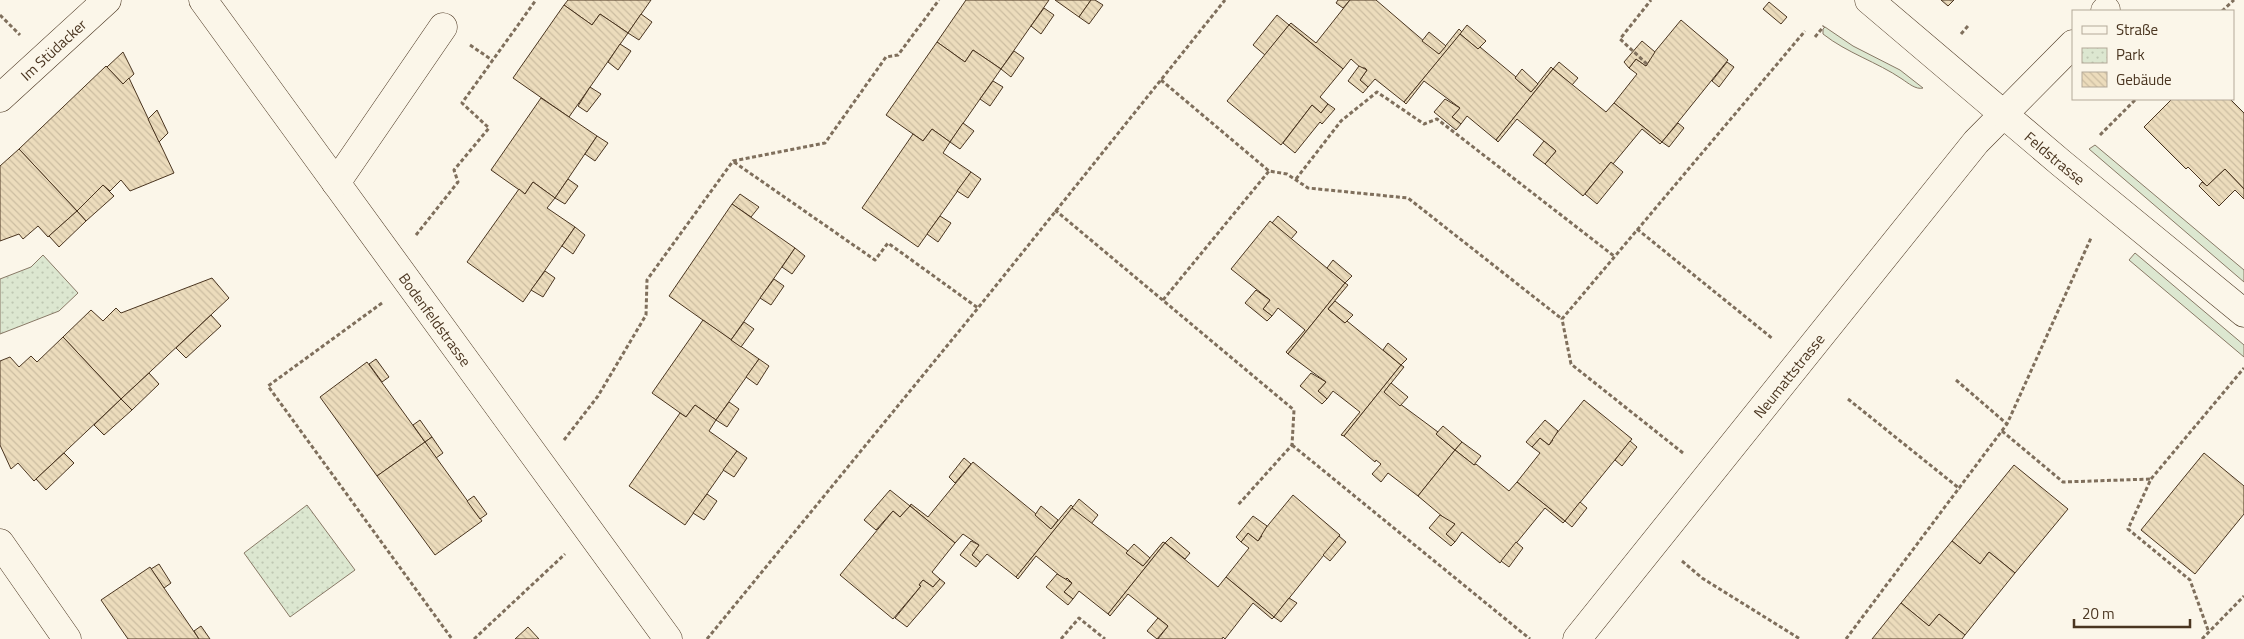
<svg xmlns="http://www.w3.org/2000/svg" width="2244" height="639" viewBox="0 0 2244 639" font-family="'Titillium Web',sans-serif">
<defs>
<pattern id="park-dots" width="8" height="8" patternUnits="userSpaceOnUse" patternTransform="scale(1.25)"><rect width="8" height="8" fill="#dce7d0"/><path d="M2 2h.1M6 6h.1" fill="none" stroke="#bec7b2" stroke-width="1.8" stroke-linecap="round"/></pattern>
<pattern id="building-back-hatch" width="6" height="6" patternUnits="userSpaceOnUse" patternTransform="scale(1.25)"><rect width="6" height="6" fill="#ecdcbc"/><path d="M-1 5l2 2M0 0l6 6M5-1l2 2" fill="none" stroke="#ccbda1"/></pattern>
</defs>
<rect width="100%" height="100%" fill="#fbf6e9"/>
<g fill="#dce7d0" stroke="#887966">
<path d="M 1825,27 L 1853,46 L 1900,70 L 1923,88 C 1916,90 1908,83 1902,79 C 1877,62 1847,53 1823,34 L 1823,29 Z"/>
<polygon points="2095,145 2244,270 2244,282 2089,149"/>
<polygon points="2135,253 2244,345 2244,357 2129,260"/>
</g>
<g fill="url(#park-dots)" stroke="#887966">
<polygon points="43,255 78,293 59,311 0,334 0,279 31,267"/>
<polygon points="307,505 355,570 290,617 244,553"/>
</g>
<g fill="url(#building-back-hatch)" stroke="#4a3520">
<polygon points="568,0 651,0 628,33 600,14 592,25 564,5"/>
<polygon points="966,0 1049,0 1001,69 973,50 965,62 937,42"/>
<polygon points="1055,0 1091,0 1079,17"/>
<polygon points="1091,0 1095,0 1103,5 1089,24 1079,17"/>
<polygon points="1338,0 1350,0 1343,8 1336,3"/>
<polygon points="1350,0 1376,0 1439,54 1459,29 1462,32 1404,102 1375,79 1368,87 1360,80 1367,70 1365,68 1361,68 1351,59 1343,69 1289,25 1291,23 1316,43"/>
<polygon points="1941,0 1954,0 1948,6"/>
<polygon points="1769,2 1787,17 1781,24 1763,9"/>
<polygon points="564,5 592,25 600,14 628,33 569,117 513,78"/>
<polygon points="1044,8 1054,15 1041,34 1031,26"/>
<polygon points="641,14 652,22 639,40 628,33"/>
<polygon points="1277,15 1289,25 1265,55 1253,45"/>
<polygon points="1681,20 1728,60 1662,142 1614,103 1637,74 1629,68 1636,59 1646,66 1649,61 1648,60"/>
<polygon points="1289,25 1343,69 1320,97 1328,104 1321,113 1312,105 1281,145 1227,101"/>
<polygon points="1467,25 1486,41 1478,49 1460,34"/>
<polygon points="1429,32 1446,46 1439,54 1422,41"/>
<polygon points="1460,34 1478,49 1480,47 1516,77 1515,78 1531,92 1551,67 1553,69 1496,140 1467,116 1461,124 1452,117 1460,108 1424,81 1406,104 1404,102"/>
<polygon points="1642,41 1655,52 1646,66 1636,59 1629,68 1624,62"/>
<polygon points="937,42 965,62 973,50 1001,69 950,142 932,129 923,141 886,115"/>
<polygon points="620,44 631,51 618,70 608,62"/>
<polygon points="1014,51 1024,58 1011,77 1001,69"/>
<polygon points="123,52 134,74 123,84 107,67"/>
<polygon points="1559,62 1578,78 1572,85 1553,69"/>
<polygon points="1727,62 1734,67 1719,87 1712,81"/>
<polygon points="106,66 123,84 129,78 174,173 130,191 121,180 110,191 103,185 77,211 19,149"/>
<polygon points="1359,66 1367,70 1360,80 1368,87 1363,93 1348,81"/>
<polygon points="1522,69 1538,84 1531,92 1515,78"/>
<polygon points="1553,69 1606,112 1614,103 1662,142 1660,144 1642,129 1613,164 1611,162 1583,196 1545,164 1556,151 1517,119 1498,142 1496,140"/>
<polygon points="993,81 1003,87 990,106 980,99"/>
<polygon points="590,87 601,94 587,112 578,106"/>
<polygon points="541,98 597,136 555,198 533,182 525,194 491,170"/>
<polygon points="1445,99 1460,108 1452,117 1461,124 1456,130 1434,112"/>
<polygon points="2172,99 2230,99 2244,113 2244,189 2225,169 2207,186 2188,167 2186,169 2144,127"/>
<polygon points="1328,104 1335,109 1322,124 1320,122 1295,153 1283,143 1312,105 1321,113"/>
<polygon points="157,110 168,133 159,142 148,119"/>
<polygon points="963,123 974,131 960,149 950,142"/>
<polygon points="1678,123 1684,128 1669,147 1662,142"/>
<polygon points="932,129 950,142 943,153 971,172 918,247 862,208 913,134 923,141"/>
<polygon points="597,136 608,143 595,161 585,154"/>
<polygon points="1544,141 1556,151 1545,164 1533,155"/>
<polygon points="19,149 77,211 48,237 38,226 23,239 19,234 0,241 0,166"/>
<polygon points="1611,162 1623,172 1597,204 1585,194"/>
<polygon points="2225,169 2244,189 2244,199 2235,190 2219,206 2199,186 2202,182 2207,186"/>
<polygon points="971,172 981,179 968,198 957,191"/>
<polygon points="568,179 578,186 565,204 555,198"/>
<polygon points="533,182 555,198 547,208 575,227 523,302 467,262 519,189 525,194"/>
<polygon points="103,185 114,196 86,221 77,211"/>
<polygon points="740,194 759,207 751,217 732,204"/>
<polygon points="732,204 795,248 731,340 669,296"/>
<polygon points="77,211 86,221 59,247 49,236"/>
<polygon points="940,216 951,223 938,242 927,234"/>
<polygon points="1278,216 1297,232 1291,239 1272,223"/>
<polygon points="1270,221 1345,283 1288,354 1286,352 1305,330 1278,308 1272,316 1263,309 1270,300 1231,269"/>
<polygon points="575,227 585,235 573,254 562,246"/>
<polygon points="795,248 805,256 792,274 782,267"/>
<polygon points="1333,260 1352,276 1345,283 1327,268"/>
<polygon points="545,271 555,278 543,297 531,290"/>
<polygon points="212,278 229,298 121,399 63,337 91,310 103,321 116,308 121,313"/>
<polygon points="774,279 784,286 771,305 760,298"/>
<polygon points="1345,283 1348,285 1328,309 1345,323 1347,321 1401,365 1344,436 1341,435 1360,412 1333,391 1327,399 1318,391 1326,382 1288,354"/>
<polygon points="1256,290 1270,300 1263,309 1272,316 1267,321 1245,303"/>
<polygon points="1335,301 1353,315 1345,323 1328,309"/>
<polygon points="211,315 221,326 186,358 176,348"/>
<polygon points="703,320 759,359 716,420 695,405 686,417 652,393"/>
<polygon points="744,322 754,329 741,347 731,340"/>
<polygon points="63,337 121,399 34,481 18,463 11,469 0,445 0,361 10,357 19,367 31,356 37,362"/>
<polygon points="1388,343 1407,359 1401,365 1383,350"/>
<polygon points="376,359 389,377 382,382 369,364"/>
<polygon points="759,359 769,366 757,385 746,377"/>
<polygon points="367,362 425,442 377,476 320,397"/>
<polygon points="1401,365 1404,367 1384,392 1438,432 1436,434 1455,450 1418,496 1388,473 1381,482 1372,474 1381,464 1376,460 1375,462 1344,436"/>
<polygon points="149,373 159,384 132,410 121,399"/>
<polygon points="1311,373 1326,382 1318,391 1327,399 1322,404 1300,386"/>
<polygon points="1391,383 1408,397 1400,406 1384,392"/>
<polygon points="121,399 132,410 104,435 94,425"/>
<polygon points="1584,400 1632,439 1565,521 1517,482 1540,453 1532,447 1540,438 1549,445 1553,440 1552,439"/>
<polygon points="729,402 739,409 727,427 716,420"/>
<polygon points="695,405 716,420 709,431 737,451 685,525 629,486 680,413 686,417"/>
<polygon points="420,420 432,437 425,442 413,425"/>
<polygon points="1545,420 1558,431 1549,445 1540,438 1532,447 1526,442"/>
<polygon points="1443,426 1462,442 1455,450 1436,434"/>
<polygon points="432,437 443,453 436,458 425,442"/>
<polygon points="1630,441 1637,447 1622,466 1615,460"/>
<polygon points="425,442 482,521 435,555 377,476"/>
<polygon points="1462,442 1481,456 1474,465 1455,450"/>
<polygon points="1455,450 1474,465 1476,464 1509,491 1517,482 1565,521 1563,523 1545,508 1500,563 1462,532 1455,542 1446,534 1455,524 1449,522 1418,496"/>
<polygon points="737,451 747,458 734,477 723,470"/>
<polygon points="64,453 74,463 46,490 36,479"/>
<polygon points="2204,453 2244,486 2244,514 2195,574 2141,530"/>
<polygon points="964,458 971,464 955,483 949,477"/>
<polygon points="973,462 1036,514 1035,515 1051,529 1071,505 1073,507 1016,577 987,554 980,562 972,555 979,545 963,534 955,543 910,506 911,504 928,517"/>
<polygon points="2014,465 2068,509 2015,573 1989,552 1980,564 1952,541"/>
<polygon points="890,490 910,506 900,517 893,511 876,530 864,520"/>
<polygon points="707,494 717,501 704,520 693,513"/>
<polygon points="1293,495 1340,535 1274,617 1226,577 1249,548 1241,542 1248,533 1258,541 1262,536 1260,535"/>
<polygon points="474,496 487,514 480,519 467,501"/>
<polygon points="1079,499 1098,515 1091,524 1072,508"/>
<polygon points="1580,502 1587,508 1572,527 1565,521"/>
<polygon points="910,506 955,543 932,572 940,579 933,587 923,580 919,585 921,586 893,619 840,575 893,511 900,517"/>
<polygon points="1041,506 1058,520 1051,529 1035,515"/>
<polygon points="1072,508 1128,551 1126,553 1143,566 1163,542 1165,543 1108,614 1079,591 1073,599 1064,592 1072,583 1067,578 1065,580 1036,556 1018,579 1016,577"/>
<polygon points="1440,515 1455,524 1446,534 1455,542 1451,546 1429,528"/>
<polygon points="1253,516 1267,526 1258,541 1248,533 1241,542 1236,537"/>
<polygon points="1339,536 1346,542 1330,561 1323,555"/>
<polygon points="1171,537 1190,553 1185,559 1165,543"/>
<polygon points="971,541 979,545 972,555 980,562 976,567 960,555"/>
<polygon points="1952,541 1980,564 1989,552 2015,573 1965,635 1939,614 1929,626 1901,603"/>
<polygon points="1516,542 1523,548 1509,567 1501,561"/>
<polygon points="1165,543 1218,587 1226,577 1274,617 1272,619 1253,603 1225,639 1223,637 1222,639 1158,639 1168,626 1128,594 1110,616 1108,614"/>
<polygon points="1134,544 1150,558 1143,566 1126,553"/>
<polygon points="159,564 171,583 164,588 151,569"/>
<polygon points="150,567 164,588 199,639 128,639 101,600"/>
<polygon points="1057,574 1072,583 1064,592 1073,599 1068,605 1046,587"/>
<polygon points="940,579 945,583 907,627 895,618 921,586 919,585 923,580 933,587"/>
<polygon points="1289,598 1297,603 1281,622 1274,617"/>
<polygon points="1901,603 1929,626 1939,614 1965,635 1962,639 1872,639"/>
<polygon points="1158,618 1168,626 1157,639 1147,631"/>
<polygon points="201,626 210,639 199,639 194,631"/>
<polygon points="528,627 539,639 515,639"/>
</g>
<g fill="none" stroke-linecap="round" stroke-linejoin="round">
<g stroke="#4a3520" stroke-width="29">
<g id="minor">
<path id="s1" d="M 203,0 L 668,639"/>
<polyline points="2105,11 2106,10"/>
<path id="s2" d="M 0,98 L 107,0"/>
<polyline points="336,183 443,27"/>
<polyline points="0,543 67,639"/>
<path id="s3" d="M 1577,639 L 1976,142 L 2073,44"/>
</g>
</g>
<g stroke="#4a3520" stroke-width="29">
<g id="major">
<path id="s4" d="M 1869,0 L 2061,163 L 2244,313"/>
</g>
</g>
<g stroke="#7f6f5c" stroke-width="3" stroke-dasharray="4 2.5" stroke-linecap="butt">
<polyline points="2222,11 2234,0"/>
<polyline points="0,15 20,35"/>
<polyline points="1961,34 1968,26"/>
<polyline points="1815,37 1824,26"/>
<polyline points="470,45 492,60"/>
<polyline points="1647,64 1620,39 1651,0"/>
<polyline points="1161,80 1269,171 1287,174 1308,188 1408,198 1562,319"/>
<polyline points="2100,135 2136,99"/>
<polyline points="734,162 875,260 888,243 978,308"/>
<polyline points="1296,179 1341,121 1377,92 1424,124 1437,119 1614,256"/>
<polyline points="1055,210 1294,410 1292,445 1238,505"/>
<polyline points="1637,229 1773,339"/>
<polyline points="416,235 458,182 454,170 489,128 462,103 536,0"/>
<polyline points="1163,300 1269,171"/>
<polyline points="382,303 268,386 452,639"/>
<polyline points="1956,380 2007,424"/>
<polyline points="1848,399 1960,489"/>
<polyline points="2002,431 2063,482 2151,479"/>
<polyline points="564,440 598,396 646,315 647,280 733,161 825,143 886,57 898,55 939,0"/>
<polyline points="1292,445 1530,639"/>
<polyline points="1683,453 1571,364 1562,319 1805,31"/>
<polyline points="1682,561 1702,578 1800,639"/>
<polyline points="2208,630 2190,580 2128,529 2151,479 2244,368"/>
<polyline points="474,639 565,554"/>
<polyline points="707,639 978,308 1225,0"/>
<polyline points="1061,639 1079,618 1105,639"/>
<polyline points="1846,639 2007,424 2091,238"/>
<polyline points="2202,639 2244,596"/>
</g>
<use href="#minor" stroke="#fbf6e9" stroke-width="28"/>
<use href="#major" stroke="#fbf6e9" stroke-width="28"/>
</g>
<g text-anchor="middle" dominant-baseline="central" stroke-width="4" stroke-linejoin="round" paint-order="stroke">
<g font-size="15" fill="#4a3520" stroke="#fbf6e9">
<text stroke="none"><textPath href="#s2" startOffset="72">Im Stüdacker</textPath></text>
<text stroke="none"><textPath href="#s4" startOffset="244">Feldstrasse</textPath></text>
<text stroke="none"><textPath href="#s1" startOffset="395">Bodenfeldstrasse</textPath></text>
<text stroke="none"><textPath href="#s3" startOffset="338">Neumattstrasse</textPath></text>
</g>
</g>
<rect x="2072" y="10" width="162" height="90" fill="#fbf6e9" stroke="#b4a999"/>
<rect x="2082" y="26" width="25" height="8" fill="#fbf6e9" stroke="#b4a999"/>
<text x="2116" y="35" font-size="15" fill="#4a3520">Straße</text>
<rect x="2082" y="48" width="25" height="15" fill="url(#park-dots)" stroke="#b4a999"/>
<text x="2116" y="60" font-size="15" fill="#4a3520">Park</text>
<rect x="2082" y="72" width="25" height="15" fill="url(#building-back-hatch)" stroke="#b4a999"/>
<text x="2116" y="85" font-size="15" fill="#4a3520">Gebäude</text>
<path d="M2074 619v8h116v-8" fill="none" stroke="#4a3520" stroke-width="2.5"/>
<text x="2082" y="619" font-size="15" fill="#4a3520" stroke="#fbf6e9" stroke-width="4" paint-order="stroke">20 m</text>
</svg>
